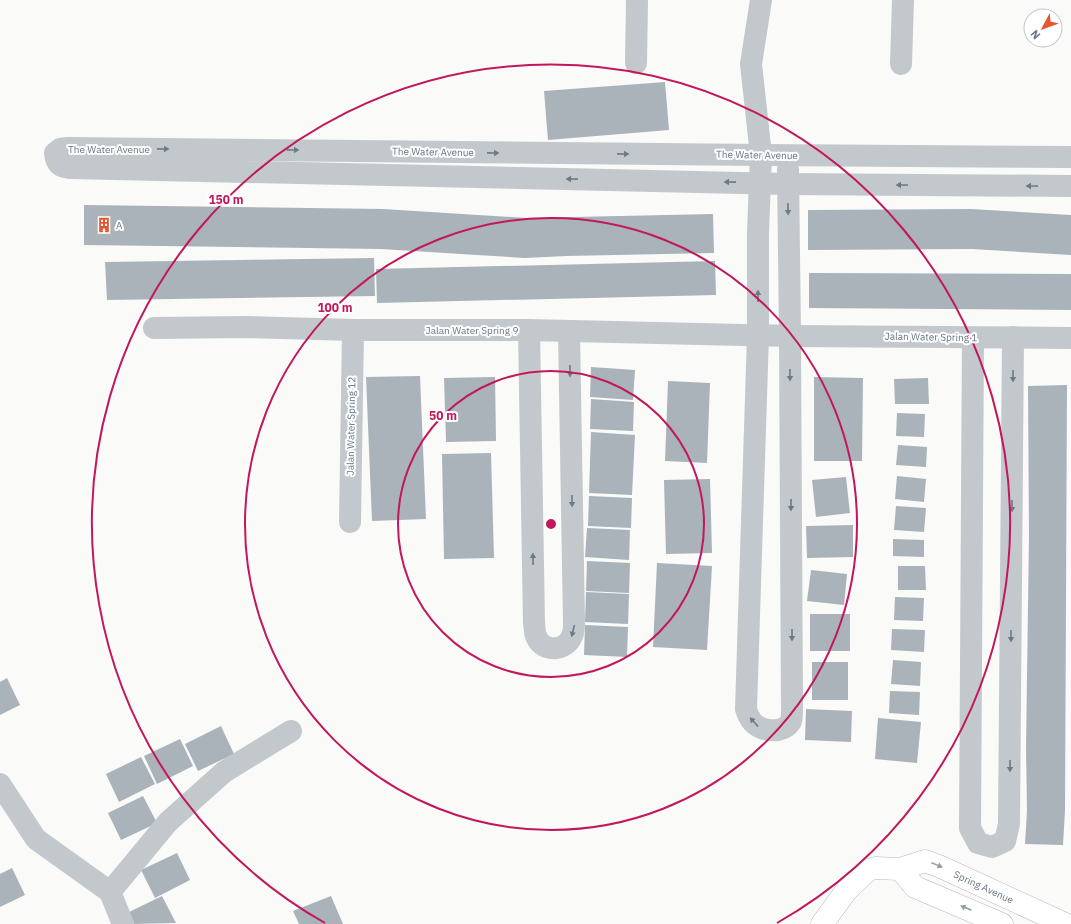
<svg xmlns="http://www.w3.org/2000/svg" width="1071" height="924" viewBox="0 0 1071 924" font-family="'IBM Plex Sans',sans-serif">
<rect width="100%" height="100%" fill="#fafaf8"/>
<g fill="#aab3b9">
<polygon points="665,82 669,130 548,140 544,91"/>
<polygon points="84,205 383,209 527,218 713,214 714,253 566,256 525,258 381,249 84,245"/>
<polygon points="971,209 1071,215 1071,255 972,249 808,250 808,210"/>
<polygon points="374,258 375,296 107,300 105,262"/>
<polygon points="715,261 716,295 377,303 376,269"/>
<polygon points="809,273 1071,274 1071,310 809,308"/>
<polygon points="591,367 635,370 633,400 590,397"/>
<polygon points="420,376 426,519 372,521 366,377"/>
<polygon points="495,377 496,441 446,442 444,378"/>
<polygon points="814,377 863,378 862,461 814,461"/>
<polygon points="928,378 929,404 895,404 894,379"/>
<polygon points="668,381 710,383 707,463 665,461"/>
<polygon points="1067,385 1065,811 1063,845 1025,844 1027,811 1026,748 1029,535 1028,386"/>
<polygon points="591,399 634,402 633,431 590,429"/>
<polygon points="897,413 925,414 924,437 896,436"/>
<polygon points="591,432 635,435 632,495 589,493"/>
<polygon points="898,445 927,447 926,467 896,465"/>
<polygon points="491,453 494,558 444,559 442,454"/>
<polygon points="897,476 926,479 924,502 895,499"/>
<polygon points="846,477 850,513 816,517 812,480"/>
<polygon points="710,479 712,553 666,554 664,480"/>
<polygon points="589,496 632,498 631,528 588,526"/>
<polygon points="896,506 926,508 924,532 894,530"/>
<polygon points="853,525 853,557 807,558 806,526"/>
<polygon points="587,528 630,530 629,560 585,557"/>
<polygon points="893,539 924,540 924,557 893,556"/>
<polygon points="587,561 630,563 629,593 586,591"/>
<polygon points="657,563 712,566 707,650 653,647"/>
<polygon points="898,566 925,566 926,590 898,590"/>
<polygon points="811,570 847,574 844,605 807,601"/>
<polygon points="586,592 629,594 628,624 585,622"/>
<polygon points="895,597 924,598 923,621 894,620"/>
<rect x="810" y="614" width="40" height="37"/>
<polygon points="585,625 628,627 627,657 584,655"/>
<polygon points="892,629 925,630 924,652 891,650"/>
<polygon points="893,660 921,662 920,686 891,684"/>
<rect x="812" y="662" width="36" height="38"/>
<polygon points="7,678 20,705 0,715 0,682"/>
<polygon points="890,691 920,692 919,715 889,713"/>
<polygon points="806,709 852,711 851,742 805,740"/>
<polygon points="878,718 921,722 917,763 875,759"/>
<polygon points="221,726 234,754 198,771 185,744"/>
<polygon points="180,739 193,766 157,784 144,756"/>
<polygon points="141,757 155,784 119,802 106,774"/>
<polygon points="143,796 157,823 121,840 108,813"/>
<polygon points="177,853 190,880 155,898 141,870"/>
<polygon points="12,868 25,895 0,907 0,874"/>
<polygon points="162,896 176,923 132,924 127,913"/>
<polygon points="331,896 343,924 299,924 293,911"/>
</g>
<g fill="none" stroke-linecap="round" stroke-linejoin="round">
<g stroke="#b3babf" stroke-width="23">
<g id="secondary">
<polyline points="900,869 915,887 1002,924"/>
<path id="s1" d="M 822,924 L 846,891 L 868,870 L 875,868 L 900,869 L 925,861 L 941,867 L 1065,924"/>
</g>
</g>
<g stroke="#c3c8cc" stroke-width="22">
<path d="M 761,0 L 751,64 L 761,155 L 758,233 L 758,335 L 746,709 C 747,713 749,717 751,720 C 759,732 784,735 791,721 C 792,718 792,714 792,711 L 790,336 L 788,170"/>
<polyline points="636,63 637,0"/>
<polyline points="901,64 903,0"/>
<path d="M 1071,157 L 761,155 L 68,148 L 60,149 L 55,153 C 56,164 60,167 70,168 L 788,184 L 1071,186"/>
<polyline points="154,328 245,327 353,330 529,330 790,336 1071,338"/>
<path d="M 529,330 L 534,623 C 535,627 534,634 537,638 C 544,653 566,651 572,636 C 574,632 574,627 574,623 L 569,332"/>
<polyline points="973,338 970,828 978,843 992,847 1005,841 1009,824 1013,337"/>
<polyline points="350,522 353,330"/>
<polyline points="0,784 36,839 110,892 123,924"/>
<polyline points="110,892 168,822 224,772 291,731"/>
</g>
<use href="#secondary" stroke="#fff" stroke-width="22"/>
</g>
<defs><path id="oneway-solid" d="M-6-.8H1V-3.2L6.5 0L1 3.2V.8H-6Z"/></defs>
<g fill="#6a7a87">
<use href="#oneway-solid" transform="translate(163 149) rotate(1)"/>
<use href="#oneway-solid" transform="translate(293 150) rotate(1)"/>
<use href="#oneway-solid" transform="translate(493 153) rotate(1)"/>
<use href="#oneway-solid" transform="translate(623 154) rotate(1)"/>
<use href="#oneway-solid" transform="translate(572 179) rotate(-179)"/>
<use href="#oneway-solid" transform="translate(730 182) rotate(-179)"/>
<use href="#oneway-solid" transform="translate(902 185) rotate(-180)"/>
<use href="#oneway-solid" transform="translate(1032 186) rotate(-180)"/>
<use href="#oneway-solid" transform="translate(788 209) rotate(89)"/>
<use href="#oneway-solid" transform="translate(758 296) rotate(-90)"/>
<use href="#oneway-solid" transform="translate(570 371) rotate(89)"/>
<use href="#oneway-solid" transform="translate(790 375) rotate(90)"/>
<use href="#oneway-solid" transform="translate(1013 376) rotate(90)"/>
<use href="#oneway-solid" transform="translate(572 501) rotate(89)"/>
<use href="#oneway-solid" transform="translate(791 505) rotate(90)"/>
<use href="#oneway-solid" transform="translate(1012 506) rotate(90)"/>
<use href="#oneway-solid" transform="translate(533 559) rotate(-91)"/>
<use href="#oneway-solid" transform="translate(573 631) rotate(103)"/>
<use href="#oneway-solid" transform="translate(792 635) rotate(90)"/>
<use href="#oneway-solid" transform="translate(1011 636) rotate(90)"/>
<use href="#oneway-solid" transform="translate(754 722) rotate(-133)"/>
<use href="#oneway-solid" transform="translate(1010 766) rotate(90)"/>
</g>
<g fill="#939fa8">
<use href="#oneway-solid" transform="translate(937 865) rotate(22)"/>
<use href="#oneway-solid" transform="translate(966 908) rotate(-157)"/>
</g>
<g fill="none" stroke="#c2185b" stroke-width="2">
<circle cx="551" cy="524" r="153"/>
<circle cx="551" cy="524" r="306"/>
<path d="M325 923A459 459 0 1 1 777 923"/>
</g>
<defs>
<g id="building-bare" transform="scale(1.2)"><path d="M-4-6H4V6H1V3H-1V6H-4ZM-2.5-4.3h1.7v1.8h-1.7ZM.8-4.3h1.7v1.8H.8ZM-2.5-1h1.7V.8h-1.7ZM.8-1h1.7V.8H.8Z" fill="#e4572e" stroke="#fff" stroke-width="2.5" paint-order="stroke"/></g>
</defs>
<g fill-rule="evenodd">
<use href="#building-bare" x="104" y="225"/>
</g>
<g text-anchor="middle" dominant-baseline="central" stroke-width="4" stroke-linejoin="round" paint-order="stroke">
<g font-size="10" fill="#657683" stroke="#fff">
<text x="109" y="149">The Water Avenue</text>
<text transform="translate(433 152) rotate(1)">The Water Avenue</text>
<text transform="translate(757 155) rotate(1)">The Water Avenue</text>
<text x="472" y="330">Jalan Water Spring 9</text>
<text transform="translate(931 337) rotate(1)">Jalan Water Spring 1</text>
<text transform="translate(351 426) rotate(-89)">Jalan Water Spring 12</text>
<text stroke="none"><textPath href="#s1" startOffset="194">Spring Avenue</textPath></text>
</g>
<g font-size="10" fill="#657683" stroke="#fff" text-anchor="start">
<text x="116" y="225">A</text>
</g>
</g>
<circle cx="551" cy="524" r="6" fill="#c2185b" stroke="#fff" stroke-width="2"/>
<g font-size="12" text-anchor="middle" font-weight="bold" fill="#c2185b" stroke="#fff" stroke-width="4" stroke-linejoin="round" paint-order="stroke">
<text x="226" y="204">150 m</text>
<text x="335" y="312">100 m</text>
<text x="443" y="420">50 m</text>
</g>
<g transform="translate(1043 28) rotate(229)"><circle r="19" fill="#ffffff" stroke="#c1c8cd"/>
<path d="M0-3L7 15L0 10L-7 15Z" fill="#e4572e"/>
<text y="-6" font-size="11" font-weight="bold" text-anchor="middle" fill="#657683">N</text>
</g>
</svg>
